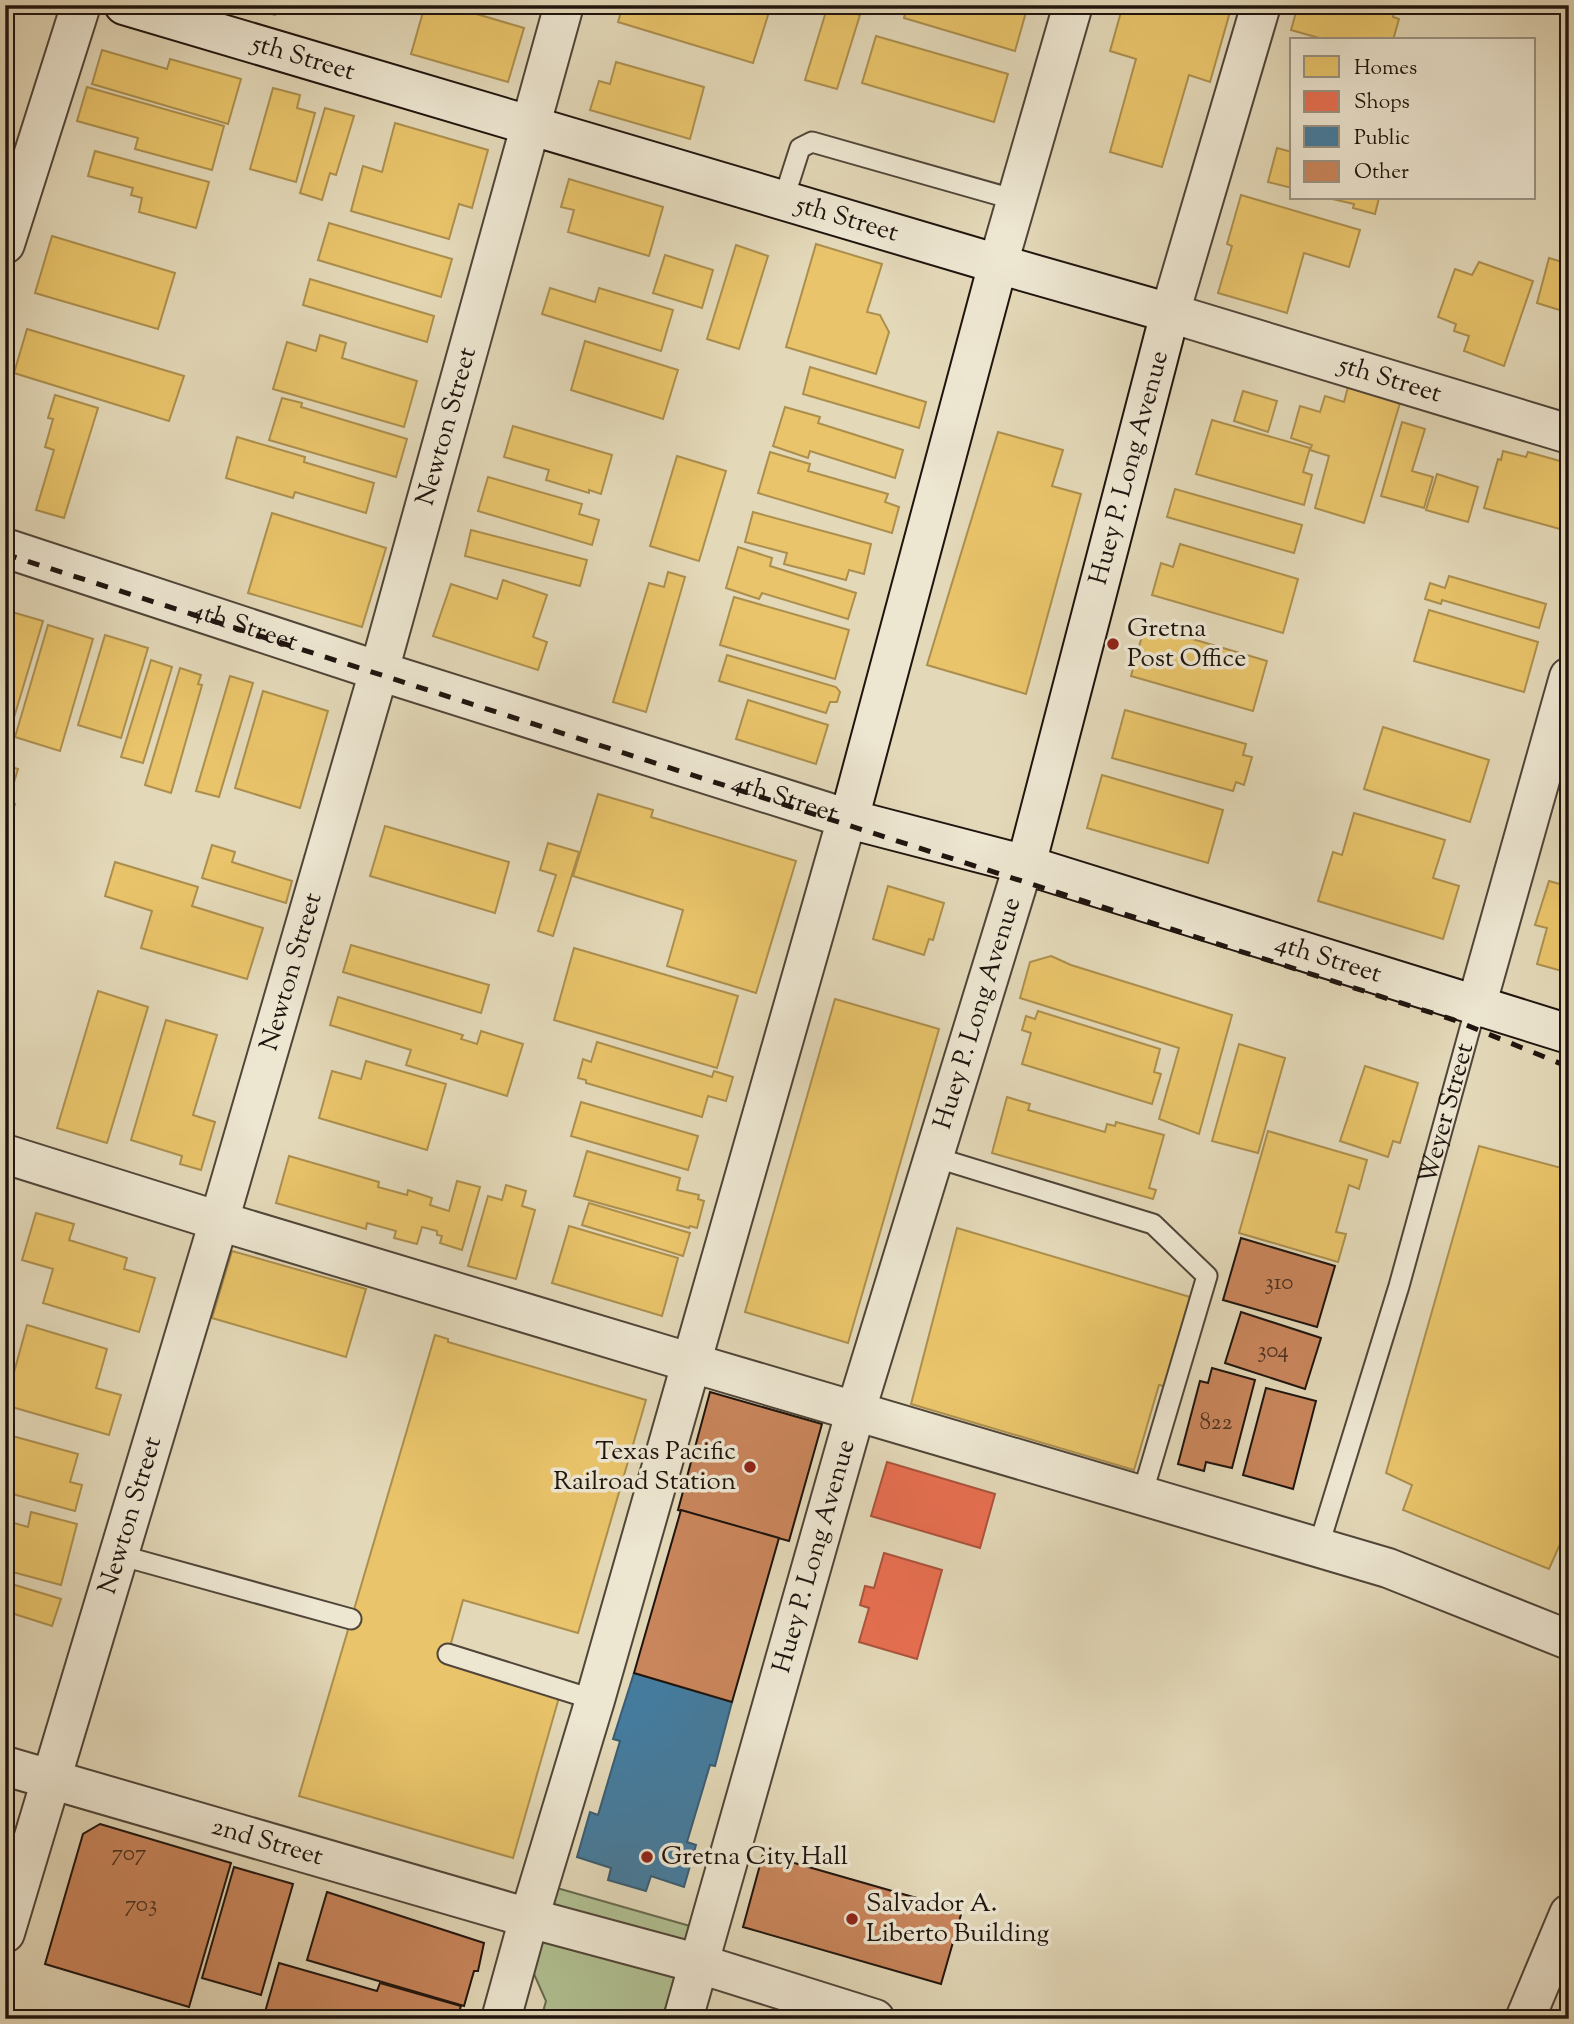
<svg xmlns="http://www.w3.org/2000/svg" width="1574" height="2024" viewBox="0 0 1574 2024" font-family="'Sorts Mill Goudy',serif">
<rect width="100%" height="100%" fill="#e3d8b8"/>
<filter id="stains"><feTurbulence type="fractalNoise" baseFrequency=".00286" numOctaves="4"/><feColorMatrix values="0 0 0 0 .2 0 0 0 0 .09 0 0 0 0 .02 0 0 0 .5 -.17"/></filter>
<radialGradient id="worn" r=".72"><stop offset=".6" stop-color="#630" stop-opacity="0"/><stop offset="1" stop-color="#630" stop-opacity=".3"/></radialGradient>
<polygon fill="#b0bf91" stroke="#686a50" stroke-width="2" points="550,1886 690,1926 668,2019 648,2019 645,2014 643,2019 541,2019 546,2001 530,1965"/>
<g fill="#e9c46a" stroke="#ac8f4e" stroke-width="2">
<polygon points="242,5 277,5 275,15"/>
<polygon points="425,5 465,5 463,10 524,28 508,82 411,54"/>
<polygon points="623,5 757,5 770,9 753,63 618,22"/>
<polygon points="828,5 860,15 837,89 805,80"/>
<polygon points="907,5 1028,5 1015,51 904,18"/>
<polygon points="1123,5 1232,5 1210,82 1189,75 1162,167 1110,152 1136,59 1110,51"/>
<polygon points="1298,5 1386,5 1395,8 1393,17 1399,19 1393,40 1326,40 1291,30"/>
<polygon points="876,36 1008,74 994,122 862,83"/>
<polygon points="102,50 167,69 170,59 241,79 228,124 92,84"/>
<polygon points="616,62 704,87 690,139 590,110 599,81 610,84"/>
<polygon points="87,87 224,126 212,170 135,149 138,138 77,121"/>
<polygon points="273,88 300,95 297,108 315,113 296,182 250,169"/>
<polygon points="325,108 354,116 336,175 330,173 322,200 300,193"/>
<polygon points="395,123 488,150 472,208 459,204 449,239 351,211 363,166 382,172"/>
<polygon points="1277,148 1292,152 1292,188 1268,182"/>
<polygon points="95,151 209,182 196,228 139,212 142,198 131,195 133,188 88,176"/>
<polygon points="569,179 663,207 649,256 568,232 574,210 561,207"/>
<polygon points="1241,195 1360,230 1349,267 1304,253 1287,313 1218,293 1232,246 1227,244"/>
<polygon points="1328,198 1379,198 1375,214 1353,208 1354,204"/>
<polygon points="329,223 452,259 441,297 318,260"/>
<polygon points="52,236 175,273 158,329 35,293"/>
<polygon points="816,244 882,264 867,312 880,315 889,332 876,374 786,347"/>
<polygon points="736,245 768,256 739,349 707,339"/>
<polygon points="665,255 713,270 702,308 653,293"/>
<polygon points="1549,258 1569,264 1569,313 1537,303"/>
<polygon points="1479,262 1533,281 1504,366 1464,351 1469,336 1454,331 1456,324 1438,317 1455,269 1472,275"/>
<polygon points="310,279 434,316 427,342 303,305"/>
<polygon points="550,288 595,302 599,288 673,310 661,351 542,314"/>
<polygon points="27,329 184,376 169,421 14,373"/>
<polygon points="320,335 346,343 342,358 417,381 404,427 273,389 287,342 316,351"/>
<polygon points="585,341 678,370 663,419 571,390"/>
<polygon points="810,367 926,402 919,428 803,394"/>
<polygon points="1348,387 1400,403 1364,523 1315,508 1329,456 1310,450 1312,445 1291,438 1300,406 1320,412 1325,396 1344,402"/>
<polygon points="1243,391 1277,401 1268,432 1234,421"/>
<polygon points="55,395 98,408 64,518 36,510 54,450 45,447 53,419 48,418"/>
<polygon points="282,398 302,403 301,407 407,439 396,477 269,440"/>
<polygon points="785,407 820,417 818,423 903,450 895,478 810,451 808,458 773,446"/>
<polygon points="1212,420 1310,448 1303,472 1312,475 1304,505 1196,474"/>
<polygon points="1402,422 1425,429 1412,471 1433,477 1424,508 1381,496"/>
<polygon points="513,426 612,455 601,494 589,490 589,493 546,480 549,470 504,457"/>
<polygon points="998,432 1063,450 1052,486 1081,494 1026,694 927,665"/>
<polygon points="237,437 305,457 304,462 374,483 366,513 295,492 293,498 226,478"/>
<polygon points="1503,451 1526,457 1528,452 1567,463 1569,459 1569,537 1565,536 1567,531 1484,508 1498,459 1501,460"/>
<polygon points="770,452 810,464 808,471 888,494 885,502 899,507 892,533 758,493"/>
<polygon points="677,456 726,471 699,561 650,546"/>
<polygon points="1437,474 1478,487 1468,522 1426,510"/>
<polygon points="488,477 582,504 579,514 599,520 592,545 478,511"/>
<polygon points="1175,489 1302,525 1294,553 1167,517"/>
<polygon points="753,512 871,544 864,574 849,570 846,580 784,564 787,553 745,542"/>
<polygon points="272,513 386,548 362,627 248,593"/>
<polygon points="471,530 587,560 580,586 465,556"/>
<polygon points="1180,544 1298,579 1283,633 1152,595 1161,563 1173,567"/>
<polygon points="738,547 772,558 770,566 856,593 848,619 762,593 759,599 726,588"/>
<polygon points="668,572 685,577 646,712 613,702 649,583 664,587"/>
<polygon points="1449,576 1546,604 1539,628 1442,600 1441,604 1425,599 1430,583 1445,588"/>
<polygon points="503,580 547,595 533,637 547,642 538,670 433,636 451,584 497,599"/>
<polygon points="734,597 849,630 835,679 720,645"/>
<polygon points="5,610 43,621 9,734 5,733"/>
<polygon points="1429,610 1538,642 1524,692 1414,661"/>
<polygon points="48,625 93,639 60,751 15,737"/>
<polygon points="1145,625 1267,661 1253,711 1131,676"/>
<polygon points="105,635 148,648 121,738 78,725"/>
<polygon points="727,655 836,687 840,692 837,702 830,702 826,713 719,681"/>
<polygon points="151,660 172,667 143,763 121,757"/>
<polygon points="180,668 201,675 198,684 202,685 171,793 145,785"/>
<polygon points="230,676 253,683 219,797 196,791"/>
<polygon points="263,691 328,711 300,808 235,788"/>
<polygon points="748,700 828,725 816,764 736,739"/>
<polygon points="1125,710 1246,744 1243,755 1252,757 1244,785 1236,782 1233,791 1112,758"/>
<polygon points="1383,727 1489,760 1470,822 1364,789"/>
<polygon points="5,765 18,769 8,802 15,804 11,817 5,816"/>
<polygon points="1102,775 1223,810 1208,863 1087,828"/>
<polygon points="598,794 653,810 651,817 796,861 756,993 667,966 683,910 573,876"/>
<polygon points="1354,813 1445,840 1433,878 1459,886 1443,939 1318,901 1333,852 1342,855"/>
<polygon points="385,826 509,862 495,913 370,876"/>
<polygon points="548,843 579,852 553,936 538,931 556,875 540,870"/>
<polygon points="212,845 235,852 232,862 292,881 286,903 202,878"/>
<polygon points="115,862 198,887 192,906 263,928 247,979 141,948 152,911 105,896"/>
<polygon points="1568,880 1569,880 1569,973 1537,964 1547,928 1535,925 1549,881 1567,886"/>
<polygon points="888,886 944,903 933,940 929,939 924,955 873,939"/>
<polygon points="351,945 489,985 481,1013 343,972"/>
<polygon points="574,948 738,996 717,1068 554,1020"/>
<polygon points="1051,956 1071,965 1232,1015 1199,1134 1159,1119 1179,1048 1020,998 1030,962"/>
<polygon points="98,991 148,1007 107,1143 57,1128"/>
<polygon points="338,997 463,1035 461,1039 477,1044 481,1031 523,1044 507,1096 406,1065 411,1050 330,1025"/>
<polygon points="835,999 939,1029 848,1343 745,1312"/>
<polygon points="1038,1011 1160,1049 1154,1072 1161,1074 1152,1104 1022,1064 1031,1033 1022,1030 1026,1016 1035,1019"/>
<polygon points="166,1020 217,1035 193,1115 215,1122 201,1170 180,1164 182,1156 131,1140"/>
<polygon points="597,1042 712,1077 714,1071 733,1077 726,1101 708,1096 702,1117 586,1083 586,1080 578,1078 583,1059 591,1062"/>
<polygon points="1239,1044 1285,1058 1258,1153 1212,1141"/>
<polygon points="366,1061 446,1084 427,1150 319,1118 332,1071 361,1079"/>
<polygon points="1365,1066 1418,1083 1400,1143 1393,1141 1388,1157 1340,1141"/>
<polygon points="1007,1097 1030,1104 1028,1110 1105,1132 1107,1124 1115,1126 1116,1122 1164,1135 1149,1188 1156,1190 1153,1199 992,1153"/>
<polygon points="581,1102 698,1136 688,1170 571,1136"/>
<polygon points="1268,1131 1367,1160 1359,1189 1349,1185 1336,1232 1346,1234 1338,1262 1239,1233"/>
<polygon points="1479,1146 1569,1170 1569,1524 1549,1569 1403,1510 1412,1485 1386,1473"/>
<polygon points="587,1151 680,1178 677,1190 699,1195 698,1199 704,1201 697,1228 690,1226 689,1228 574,1196"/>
<polygon points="289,1156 379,1182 378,1187 407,1195 408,1190 432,1198 430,1205 449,1211 457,1181 480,1187 462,1250 440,1243 442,1236 437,1235 437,1231 422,1227 417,1244 394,1238 396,1231 367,1223 366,1229 276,1203"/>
<polygon points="506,1185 526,1191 522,1206 535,1210 516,1279 468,1266 488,1196 502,1200"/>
<polygon points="589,1203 690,1233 683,1256 582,1225"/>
<polygon points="36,1213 74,1224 69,1240 127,1258 124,1269 155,1278 139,1332 43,1303 53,1269 22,1260"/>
<polygon points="569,1226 678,1258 662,1316 552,1283"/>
<polygon points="957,1228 1190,1297 1168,1387 1159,1385 1134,1470 911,1404"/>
<polygon points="232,1251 366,1289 346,1357 212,1318"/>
<polygon points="27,1325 107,1349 96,1388 121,1395 109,1435 5,1405"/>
<polygon points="435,1335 448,1339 448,1342 646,1400 578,1633 463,1600 448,1654 560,1694 513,1858 299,1796"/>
<polygon points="5,1434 78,1454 70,1482 82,1485 75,1511 5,1492"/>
<polygon points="31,1512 77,1524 61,1585 5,1570 7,1521 28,1527"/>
<polygon points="5,1582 61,1599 52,1626 5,1611"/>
</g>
<g fill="#e76f51" stroke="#ab543d" stroke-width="2">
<polygon points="887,1462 995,1494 980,1548 871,1516"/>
<polygon points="884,1553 942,1570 917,1659 859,1642 869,1608 860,1605 865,1586 874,1588"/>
</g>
<polygon fill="#457b9d" stroke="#3a5c72" stroke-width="2" points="634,1673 732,1702 715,1766 710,1765 687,1842 696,1845 684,1887 651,1876 646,1891 608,1880 611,1868 577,1857 590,1812 598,1815 620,1741 613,1739"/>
<g fill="#c9855b" stroke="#1f140e" stroke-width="2">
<polygon points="1241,1238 1335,1266 1317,1327 1223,1300"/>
<polygon points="1241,1312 1321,1338 1305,1389 1225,1363"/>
<polygon points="1212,1368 1255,1380 1232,1468 1206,1462 1204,1471 1178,1464 1200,1381 1208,1383"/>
<polygon points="1266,1388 1316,1401 1293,1489 1243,1475"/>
<polygon points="710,1392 822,1424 789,1541 678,1510"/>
<polygon points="681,1510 779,1538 732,1702 634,1673"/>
<polygon points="100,1824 231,1863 189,2007 45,1964 83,1834"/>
<polygon points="763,1854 962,1911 941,1984 743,1927"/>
<polygon points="234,1867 293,1884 261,1995 202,1978"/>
<polygon points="327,1892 484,1943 478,1971 474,1971 464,2006 307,1960"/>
<polygon points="279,1963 377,1991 380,1983 461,2006 457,2019 287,2019 265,2012"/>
</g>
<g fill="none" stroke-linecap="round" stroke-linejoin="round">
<g stroke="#504538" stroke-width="23">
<g id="lane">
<polyline points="783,201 800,148 812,142 1016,200"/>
<polyline points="934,1157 1153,1224 1207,1276 1142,1495"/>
<path id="s1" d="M 1318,1548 L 1399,1286 L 1477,1003"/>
<polyline points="119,1555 351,1619"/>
<polyline points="448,1654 595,1700"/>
</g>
</g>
<g stroke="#504538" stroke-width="42">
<g id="street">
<path id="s2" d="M 1261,5 L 1170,313 L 1569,434"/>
<polyline points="5,244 81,5"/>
<polyline points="998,264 1073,5"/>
<path id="s3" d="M 5,548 L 379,671 L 849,819 L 845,825 L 595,1700 L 529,1918 L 501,2019"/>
<polyline points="1477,1003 1569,677"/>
<polyline points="5,1154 219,1221 692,1363 1388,1568 1569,1640"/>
<path id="s4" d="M 5,1766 L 529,1918 L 700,1964 L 875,2019"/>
<path id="s5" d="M 5,1933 L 219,1221 L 379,671 L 564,5"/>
<path id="s6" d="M 683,2019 L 856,1410 L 1019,879 L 1026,865"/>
<polyline points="1525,2019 1569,1914"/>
</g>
</g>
<g stroke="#1f140e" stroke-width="42">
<g id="secondary">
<path id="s7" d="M 124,5 L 998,264 L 1170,313 L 1026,865"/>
<path id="s8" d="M 998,264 L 849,819 L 1026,865 L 1569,1034"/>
</g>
</g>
<use href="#lane" stroke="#ede6d1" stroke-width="19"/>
<use href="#street" stroke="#ede6d1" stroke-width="38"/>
<use href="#secondary" stroke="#ede6d1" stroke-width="38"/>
<polyline stroke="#1f140e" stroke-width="5" stroke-dasharray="12 12" stroke-linecap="butt" points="5,554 1454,1020 1569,1067"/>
</g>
<g fill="#8f2418" stroke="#ede6d1" stroke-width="2.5">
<circle cx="1113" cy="644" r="7"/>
<circle cx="750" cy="1467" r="7"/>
<circle cx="647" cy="1857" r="7"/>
<circle cx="852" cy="1919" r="7"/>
</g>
<g text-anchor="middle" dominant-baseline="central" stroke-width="7" stroke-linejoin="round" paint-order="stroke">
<g font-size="23" fill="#4a3021">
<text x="1279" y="1283">310</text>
<text x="1273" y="1351">304</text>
<text x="1216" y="1423">822</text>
<text x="129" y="1854">707</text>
<text x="141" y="1905">703</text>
</g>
<g font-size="26" fill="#1f140e" stroke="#ede6d1">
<text stroke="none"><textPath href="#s7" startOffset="187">5th Street</textPath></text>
<text stroke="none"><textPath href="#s7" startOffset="754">5th Street</textPath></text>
<text stroke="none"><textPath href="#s2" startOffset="551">5th Street</textPath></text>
<text stroke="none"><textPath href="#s5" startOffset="1570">Newton Street</textPath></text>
<text transform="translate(1130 468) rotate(-75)">Huey P. Long Avenue</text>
<text stroke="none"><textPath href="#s3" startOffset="252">4th Street</textPath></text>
<text stroke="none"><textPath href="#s3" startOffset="819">4th Street</textPath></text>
<text stroke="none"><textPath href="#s8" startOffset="1074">4th Street</textPath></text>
<text stroke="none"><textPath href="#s5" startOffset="1003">Newton Street</textPath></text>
<text stroke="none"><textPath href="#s6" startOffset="1048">Huey P. Long Avenue</textPath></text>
<text stroke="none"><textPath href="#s1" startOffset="453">Weyer Street</textPath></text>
<text stroke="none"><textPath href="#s5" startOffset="436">Newton Street</textPath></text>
<text stroke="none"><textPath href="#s6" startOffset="481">Huey P. Long Avenue</textPath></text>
<text stroke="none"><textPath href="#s4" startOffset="273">2nd Street</textPath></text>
</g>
<g font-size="26" fill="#1f140e" stroke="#ede6d1" text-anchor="start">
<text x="1127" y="629">Gretna<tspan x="1127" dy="30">Post Office</tspan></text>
<text x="736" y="1452" text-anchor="end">Texas Pacific<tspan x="736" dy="30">Railroad Station</tspan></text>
<text x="661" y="1857">Gretna City Hall</text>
<text x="866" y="1904">Salvador A.<tspan x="866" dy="30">Liberto Building</tspan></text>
</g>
</g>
<rect width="1574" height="2024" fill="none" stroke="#e3d8b8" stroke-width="28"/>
<rect x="7" y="7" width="1560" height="2010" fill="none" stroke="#1f140e" stroke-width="3.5"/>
<rect x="14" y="14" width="1546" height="1996" fill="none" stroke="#1f140e" stroke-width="2"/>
<rect x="1290" y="38" width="245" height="161" fill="#ede6d1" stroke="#9b9283" stroke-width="2"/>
<rect x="1304" y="56" width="35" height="21" fill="#e9c46a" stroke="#9b9283" stroke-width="2"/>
<text x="1354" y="74" font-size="21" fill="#1f140e">Homes</text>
<rect x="1304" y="91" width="35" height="21" fill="#e76f51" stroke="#9b9283" stroke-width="2"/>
<text x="1354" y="108" font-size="21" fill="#1f140e">Shops</text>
<rect x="1304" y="126" width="35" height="21" fill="#457b9d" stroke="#9b9283" stroke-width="2"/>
<text x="1354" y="144" font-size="21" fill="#1f140e">Public</text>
<rect x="1304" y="161" width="35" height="21" fill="#c9855b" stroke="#9b9283" stroke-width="2"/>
<text x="1354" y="178" font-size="21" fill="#1f140e">Other</text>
<rect width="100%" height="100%" filter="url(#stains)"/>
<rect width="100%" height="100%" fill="url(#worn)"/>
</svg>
